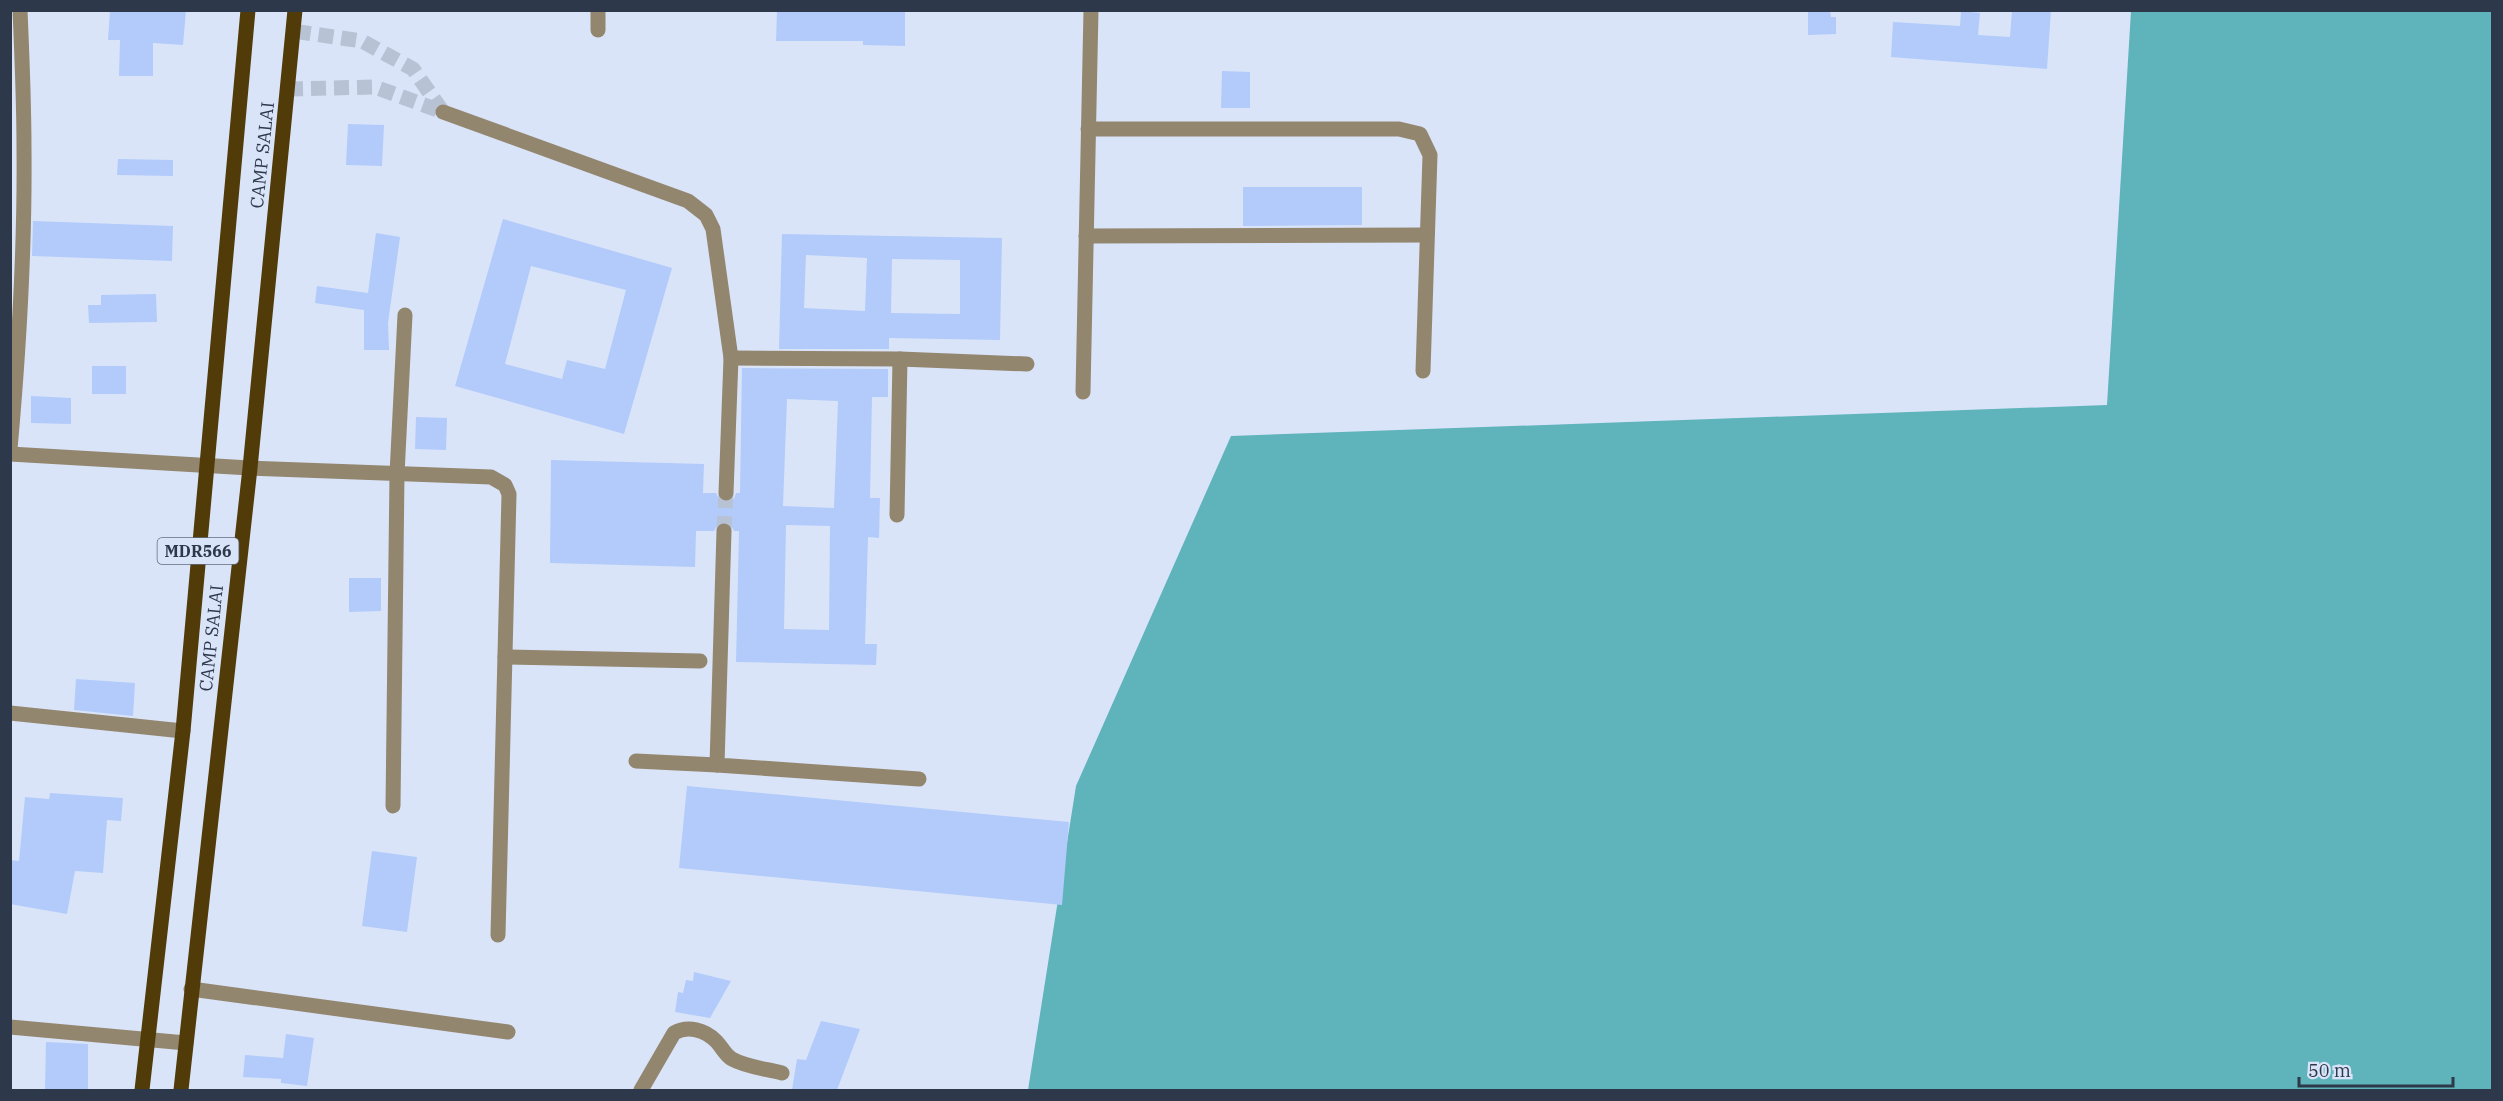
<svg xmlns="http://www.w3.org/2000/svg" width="2503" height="1101" viewBox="0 0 2503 1101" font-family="'IBM Plex Serif',serif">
<rect width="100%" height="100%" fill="#dae4f8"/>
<polygon fill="#5fb3bb" points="2131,11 2492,11 2492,1090 1028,1090 1076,786 1231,436 2107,405"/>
<g fill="#b2cbfb" fill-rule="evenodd">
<polygon points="110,10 186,10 183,45 153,43 153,76 119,76 120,40 108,40"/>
<polygon points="777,10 905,10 905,46 863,45 863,41 776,41"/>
<polygon points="1808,10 1830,10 1831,17 1836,17 1836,34 1808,35"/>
<polygon points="2012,10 2051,10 2047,69 1891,57 1893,22 1960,26 1961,11 1980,13 1978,35 2010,37"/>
<polygon points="1222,71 1250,72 1250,108 1221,108"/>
<polygon points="348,124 384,125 382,166 346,165"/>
<polygon points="118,159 173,160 173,176 117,175"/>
<polygon points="1243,187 1362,187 1362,225 1243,226"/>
<path d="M 503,219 L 672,268 L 624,434 L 455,386 ZM 531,266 L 626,290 L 605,369 L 567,360 L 562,379 L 505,364 Z"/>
<polygon points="33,221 173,226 172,261 32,256"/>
<polygon points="376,233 400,237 388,323 389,350 364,350 364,310 315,303 317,286 368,293"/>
<path d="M 782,234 L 1002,238 L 1000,340 L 889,338 L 889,349 L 779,349 ZM 806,255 L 867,258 L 865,311 L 804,308 ZM 892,259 L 960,260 L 960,314 L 891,313 Z"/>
<polygon points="156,294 157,322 89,323 88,305 101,305 101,295"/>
<rect x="92" y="366" width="34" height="28"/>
<path d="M 742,368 L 888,369 L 888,397 L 872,397 L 870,498 L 880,498 L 879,538 L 868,537 L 865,644 L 877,644 L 876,665 L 736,662 L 739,531 L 734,531 L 729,522 L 719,523 L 714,531 L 696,531 L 695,567 L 550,563 L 551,460 L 704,464 L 703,493 L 716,493 L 720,501 L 726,503 L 734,499 L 736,493 L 740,493 ZM 787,399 L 838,401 L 834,508 L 783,506 ZM 786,525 L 830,526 L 829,630 L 784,629 Z"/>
<polygon points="31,396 71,398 71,424 31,423"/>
<polygon points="416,417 447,418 446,450 415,449"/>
<polygon points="349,578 381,578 381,611 349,612"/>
<polygon points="76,679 135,683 133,716 74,710"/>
<polygon points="687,786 1069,822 1062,905 679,868"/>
<polygon points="50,793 123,798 121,821 107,820 103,873 75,871 67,914 10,904 10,860 19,861 25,797 49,799"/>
<polygon points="372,851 417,857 407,932 362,926"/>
<polygon points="694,972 731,981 710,1018 675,1012 678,992 683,993 686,980 693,981"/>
<polygon points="821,1021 860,1029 837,1090 792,1090 797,1059 806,1060"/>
<polygon points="286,1034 314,1038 307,1086 281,1083 281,1079 243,1077 245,1055 283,1058"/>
<polygon points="46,1042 88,1044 88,1090 45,1090"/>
</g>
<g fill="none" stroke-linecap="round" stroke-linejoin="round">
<g stroke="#b8c2d5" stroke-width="15" stroke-dasharray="15 8" stroke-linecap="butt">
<polyline points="288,89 375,87 443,112 413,69 362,41 293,31"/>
<polyline points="724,531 726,493"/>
</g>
<g stroke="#93866f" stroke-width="15">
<polyline points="598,30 598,10"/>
<polyline points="443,112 688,201 706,215 713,229 731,358 726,493"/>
<polyline points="1088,129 1399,129 1420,134 1430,155 1423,371"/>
<polyline points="1086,236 1427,235"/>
<polyline points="731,358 900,359 1027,364"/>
<polyline points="1083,392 1091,10"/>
<path d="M 10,449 C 19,349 25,248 24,148 C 24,102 22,56 20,10"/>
<polyline points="10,454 250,468 491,477 505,485 509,494 498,935"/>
<polyline points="897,515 900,359"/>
<polyline points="724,531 717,765 919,779"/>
<polyline points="505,657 700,661"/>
<polyline points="10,713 183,731"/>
<polyline points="636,761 717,765"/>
<polyline points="393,806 397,474 405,315"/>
<polyline points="191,989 508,1032"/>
<polyline points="10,1027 186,1043"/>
<path d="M 641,1090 L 674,1033 C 688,1025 705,1030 716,1041 C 722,1047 725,1055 732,1059 C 746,1067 767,1069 782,1073"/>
</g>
<g stroke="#503b09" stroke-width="15">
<polyline points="142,1090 183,731 248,10"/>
<polyline points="181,1090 250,468 295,10"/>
</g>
</g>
<g text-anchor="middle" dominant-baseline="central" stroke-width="6" stroke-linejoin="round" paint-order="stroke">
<rect fill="#dae4f8" stroke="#626c7f" stroke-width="1.5" x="157.5" y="538" width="81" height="26" rx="4.5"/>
<g font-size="16" font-weight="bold" fill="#2e384b">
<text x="198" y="551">MDR566</text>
</g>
<g font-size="18" fill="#2e384b" stroke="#dae4f8">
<text transform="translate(262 155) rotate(-84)">CAMP SALAI</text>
<text transform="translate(211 638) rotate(-84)">CAMP SALAI</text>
</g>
</g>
<rect width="2503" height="1101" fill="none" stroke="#2e384b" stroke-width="24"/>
<path d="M2299 1077v9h154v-9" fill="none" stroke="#2e384b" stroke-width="3"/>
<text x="2308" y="1077" font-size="18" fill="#2e384b" stroke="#dae4f8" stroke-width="4.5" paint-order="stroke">50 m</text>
</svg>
